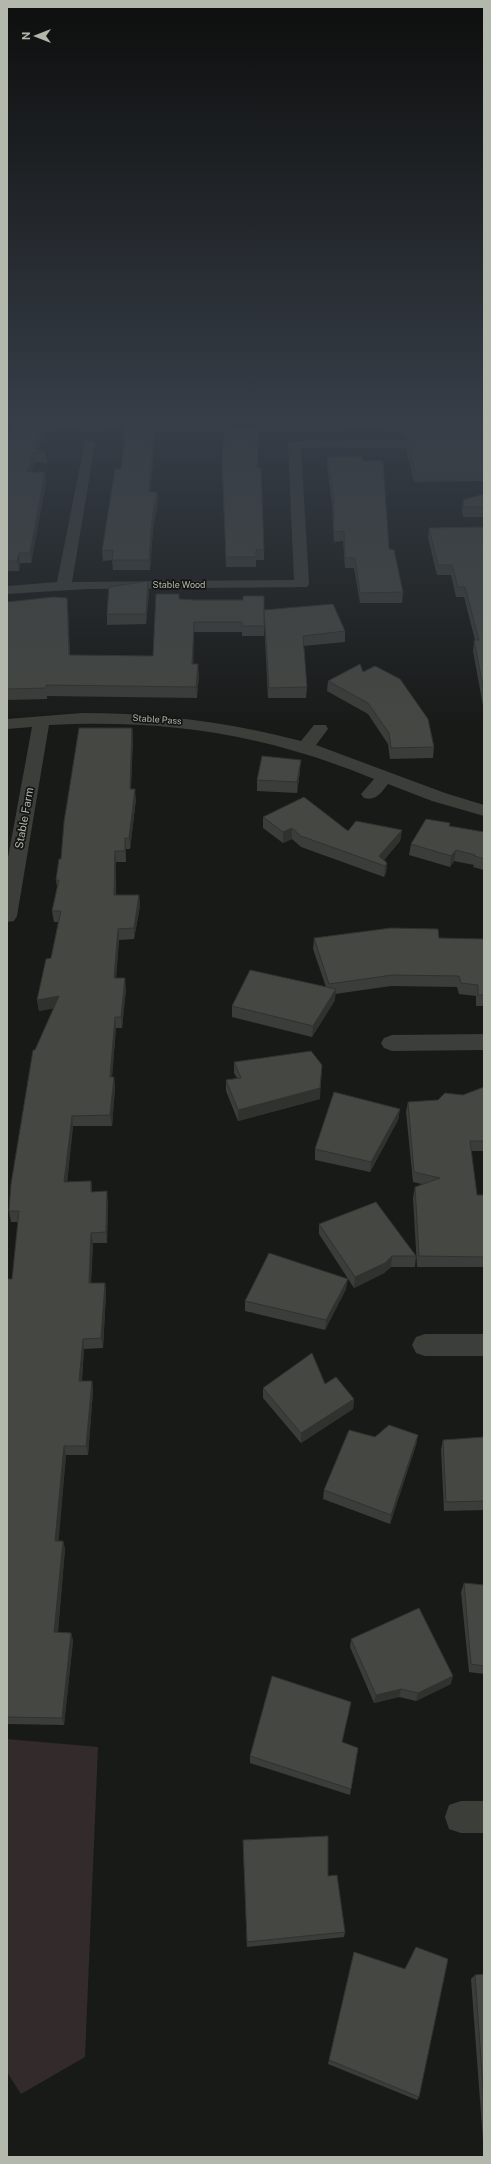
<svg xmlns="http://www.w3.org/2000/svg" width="491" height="2164" viewBox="0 0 491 2164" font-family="'Public Sans',sans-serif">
<rect width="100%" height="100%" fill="#181a18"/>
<polygon fill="#332a2c" points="7,1739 98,1747 85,2057 21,2094 7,2072"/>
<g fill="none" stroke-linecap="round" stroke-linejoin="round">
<g fill="#3b3e39" fill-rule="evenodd">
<polygon points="484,439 484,447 301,448 309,584 307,587 87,589 7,594 7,586 57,582 85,441 93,441 95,444 72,582 294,580 288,444 290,441"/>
<path d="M 82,713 C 157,713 229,722 301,741 L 314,725 L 326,725 L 328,729 L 316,745 L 445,793 L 484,805 L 484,816 L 432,801 L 388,784 C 381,793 376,801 364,798 L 361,794 L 374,779 C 265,734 167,719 49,725 L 17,916 L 14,921 L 7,922 L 7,863 L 32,727 L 7,729 L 7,719 Z"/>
<polygon points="484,1034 484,1050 392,1051 384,1048 381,1043 384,1038 392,1035"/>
<polygon points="425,1334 484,1334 484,1356 425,1356 416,1353 412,1345 416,1337"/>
<polygon points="461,1801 484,1801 484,1833 461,1833 449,1829 445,1817 449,1805"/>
</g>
</g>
<g fill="#3a3d39">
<polygon points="96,424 123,424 120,428"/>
<polygon points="341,424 380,424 379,428 341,428"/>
<polygon points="400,424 484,424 484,439 404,438"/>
<polygon points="44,432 38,450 46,453 47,463 35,462 31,472 45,472 46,482 31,563 20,563 19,571 7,571 7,436"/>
<polygon points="155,433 150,492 157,492 158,502 153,529 150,570 113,570 112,560 103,561 102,551 121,469"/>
<polygon points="259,439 257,468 264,550 264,560 256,560 256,567 226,567 222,466"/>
<polygon points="407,439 484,439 484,481 414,482 406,449"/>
<polygon points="327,457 389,549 403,592 402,603 360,603 354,568 345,568 343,541 334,542 332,504 327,466"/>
<polygon points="484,494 484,517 463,517 462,510 463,500"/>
<polygon points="429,528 484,531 484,711 473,651 474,640 475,640 464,597 456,597 451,575 437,575 428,538"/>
<polygon points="148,581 149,592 146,624 107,625 107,614"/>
<polygon points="264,596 264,636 242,636 242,632 194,632 193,664 199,674 197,698 47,696 47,699 7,700 7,602 68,608 70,655 153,656 180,599 194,600 243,600"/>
<polygon points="264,610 345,631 345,642 303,646 307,687 306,698 268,698 264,620"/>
<polygon points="363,672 434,747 433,758 390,759 388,744 368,714 327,691 328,681"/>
<polygon points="132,728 133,739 131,789 136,799 130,849 126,849 126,862 116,862 116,895 139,895 140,906 134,939 119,940 116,978 126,989 122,1028 116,1028 112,1077 114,1077 115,1088 112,1126 73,1126 67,1182 91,1181 92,1192 108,1201 107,1243 93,1243 91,1283 105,1283 106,1293 103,1348 84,1349 82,1381 92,1381 93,1391 88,1455 66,1455 58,1541 63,1541 65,1549 58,1632 71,1633 73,1641 64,1725 7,1724 7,1279 12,1279 18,1222 11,1222 9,1211 35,1050 54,1008 39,1011 37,1000 51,958 58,922 54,922 52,911 57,887 56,880 61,859"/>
<polygon points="300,771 297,793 257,791 257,780"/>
<polygon points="263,817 348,831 402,830 400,841 384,860 387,863 386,873 384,877 301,847 292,839 283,843 263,828"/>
<polygon points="450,823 450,826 484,832 484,870 473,867 474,865 454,861 450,867 409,855 411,844"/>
<polygon points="314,938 484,939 484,1006 476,1006 476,996 459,994 457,987 391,986 335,994 335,1000 312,1037 232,1017 232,1006 326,987 313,949"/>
<polygon points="234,1062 320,1099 238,1121 226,1091 226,1080 237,1078 234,1073"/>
<polygon points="484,1087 484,1151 471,1151 477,1195 484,1195 484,1267 417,1267 413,1198 415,1187 422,1184 413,1182 406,1112 408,1102 438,1100 463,1095"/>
<polygon points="400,1109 398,1120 370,1172 315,1160 315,1149"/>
<polygon points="319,1224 416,1256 415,1267 391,1267 384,1273 354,1288 319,1234"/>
<polygon points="346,1289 325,1330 245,1311 245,1301"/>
<polygon points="325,1384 354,1399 353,1409 301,1443 263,1398 263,1388"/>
<polygon points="418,1435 416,1445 390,1524 323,1499 324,1490 375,1437"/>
<polygon points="484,1437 484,1510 444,1511 441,1449 443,1440"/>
<polygon points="464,1583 484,1585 484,1674 469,1672 461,1592"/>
<polygon points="351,1639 451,1684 416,1701 399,1697 374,1703 350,1647"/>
<polygon points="351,1702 342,1742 358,1748 350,1795 250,1763 250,1756"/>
<polygon points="243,1846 328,1876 345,1932 344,1937 247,1947"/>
<polygon points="354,1952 419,2097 417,2100 328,2064"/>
<polygon points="484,1974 484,2154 471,1979 475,1975"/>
</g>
<g fill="#30322e">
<polygon points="42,424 84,424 44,432 37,453 35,448"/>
<polygon points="119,424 123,424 120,428"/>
<polygon points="154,424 155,433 150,502 149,492"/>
<polygon points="33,453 35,462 29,482 27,472"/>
<polygon points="45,472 46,482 31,563 30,553"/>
<polygon points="157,492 158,502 153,529 150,570 149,560 152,519"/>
<polygon points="19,553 20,563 19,571 17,561"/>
<polygon points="148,581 149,592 146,624 146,614"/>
<polygon points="67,598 68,608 70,666 69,655"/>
<polygon points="194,622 194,632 193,674 192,664"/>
<polygon points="198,664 199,674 197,698 196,687"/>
<polygon points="132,728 133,739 130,799 130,789"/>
<polygon points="301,760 300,771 297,793 297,782"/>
<polygon points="135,789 136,799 130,849 129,838"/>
<polygon points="292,828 292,839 283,843 283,832"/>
<polygon points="402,830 400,841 380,864 379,856"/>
<polygon points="125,838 126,849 126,862 125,851"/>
<polygon points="456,850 454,861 450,867 451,856"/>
<polygon points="115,851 116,862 115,906 114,895"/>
<polygon points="387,863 386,873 384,877 385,866"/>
<polygon points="139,895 140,906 134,939 134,928"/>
<polygon points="118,929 119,940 115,989 114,978"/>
<polygon points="125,978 126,989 122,1028 121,1017"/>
<polygon points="336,989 335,1000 312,1037 313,1026"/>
<polygon points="59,996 61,1007 39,1011 37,1000"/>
<polygon points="115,1017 116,1028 111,1088 110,1077"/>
<polygon points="322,1065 320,1099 238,1121 238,1110"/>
<polygon points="114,1077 115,1088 112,1126 110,1115"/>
<polygon points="400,1109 398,1120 370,1172 371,1162"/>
<polygon points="72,1116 73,1126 66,1193 64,1182"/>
<polygon points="107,1191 108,1201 107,1243 106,1232"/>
<polygon points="91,1233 93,1243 90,1294 89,1283"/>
<polygon points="392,1256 391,1267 384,1273 354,1288 355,1277"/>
<polygon points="348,1279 346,1289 325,1330 326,1320"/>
<polygon points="105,1283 106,1293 103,1348 101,1338"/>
<polygon points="83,1339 84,1349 81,1391 79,1381"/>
<polygon points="92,1381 93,1391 88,1455 86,1446"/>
<polygon points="354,1399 353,1409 301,1443 301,1433"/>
<polygon points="418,1435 416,1445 390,1524 391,1515"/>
<polygon points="64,1446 66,1455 58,1549 55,1541"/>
<polygon points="63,1541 65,1549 57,1640 54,1632"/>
<polygon points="71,1633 73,1641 64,1725 62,1718"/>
<polygon points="453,1676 451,1684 416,1701 418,1693"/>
<polygon points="401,1689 399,1697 374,1703 376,1695"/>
</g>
<g fill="#444742" stroke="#30322e">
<polygon points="14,424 42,424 35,448 46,453 33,453 27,472 45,472 30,553 19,553 17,561 7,561 7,436"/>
<polygon points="141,424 154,424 149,492 157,492 152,519 149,560 112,560 113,550 102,551 115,469 121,469 126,425"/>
<polygon points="403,424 484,424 484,430 404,429"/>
<polygon points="225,429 259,429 257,468 261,468 264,550 256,550 256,557 226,557 222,457"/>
<polygon points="407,439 484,439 484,472 415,472"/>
<polygon points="362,456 363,461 383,461 389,549 394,550 403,592 360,593 355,558 345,558 344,531 334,532 333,494 327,457"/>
<polygon points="484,494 484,507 464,507 463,500"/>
<polygon points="483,527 484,531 484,692 474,640 479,640 465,587 458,587 452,565 438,565 429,528"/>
<polygon points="148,581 146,614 107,614 109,587"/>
<polygon points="156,594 179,594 179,599 194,600 243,600 243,596 264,596 264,626 242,626 242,622 194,622 192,664 198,664 196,687 46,685 46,688 7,689 7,602 54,597 67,598 69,655 153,656"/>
<polygon points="333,604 345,631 303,636 307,687 269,688 264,610"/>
<polygon points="360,664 363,672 375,666 400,679 428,719 434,747 391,748 389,733 368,703 328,681"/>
<polygon points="79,728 132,728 130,789 135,789 129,838 125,838 125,851 115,851 114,895 139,895 134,928 118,929 114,978 125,978 121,1017 115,1017 110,1077 114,1077 110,1115 72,1116 64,1182 91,1181 91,1192 107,1191 106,1232 91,1233 89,1283 105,1283 101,1338 83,1339 79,1381 92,1381 86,1446 64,1446 55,1541 63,1541 54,1632 71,1633 62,1718 7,1717 7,1279 12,1279 19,1211 9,1211 11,1184 33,1050 35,1050 59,996 37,1000 46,959 51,958 61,911 52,911 59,880 56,880 59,859 61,859 64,822"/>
<polygon points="262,756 301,760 297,782 257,780"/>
<polygon points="304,797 348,831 356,821 402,830 379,856 387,863 385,866 301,836 292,828 283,832 263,817"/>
<polygon points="426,819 450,823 449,826 484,832 484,859 475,856 475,855 456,850 451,856 411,844"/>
<polygon points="391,928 438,929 439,938 484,939 484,995 478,995 478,985 461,983 459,976 392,975 329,984 314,938"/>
<polygon points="250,970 336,989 313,1026 232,1006"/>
<polygon points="311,1051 322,1065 320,1088 238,1110 226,1080 241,1078 234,1062"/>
<polygon points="484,1087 484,1141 470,1141 477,1195 484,1195 484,1257 419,1256 415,1187 440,1178 414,1172 408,1102 438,1100 445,1093 463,1095"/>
<polygon points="334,1092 400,1109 371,1162 315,1149"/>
<polygon points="376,1202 416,1256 392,1256 385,1263 355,1277 319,1224"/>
<polygon points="269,1253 348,1279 326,1320 245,1301"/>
<polygon points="312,1353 325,1384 336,1377 354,1399 301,1433 263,1388"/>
<polygon points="389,1425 418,1435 391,1515 324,1490 349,1430 375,1437"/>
<polygon points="484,1437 484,1501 446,1502 443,1440"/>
<polygon points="464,1583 484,1585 484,1666 471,1664"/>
<polygon points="419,1608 453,1676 418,1693 401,1689 376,1695 351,1639"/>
<polygon points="272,1676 351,1702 342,1742 358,1748 351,1789 250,1756"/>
<polygon points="328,1836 328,1876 337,1875 345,1932 247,1942 243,1840"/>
<polygon points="416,1947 448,1959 419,2097 329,2060 354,1952 405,1969"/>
<polygon points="484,1974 484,2102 475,1975"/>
</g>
<linearGradient id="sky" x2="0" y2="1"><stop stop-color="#0d0e0d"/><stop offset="0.58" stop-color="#373e48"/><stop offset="1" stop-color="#373e48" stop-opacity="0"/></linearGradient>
<rect width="491" height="727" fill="url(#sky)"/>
<g text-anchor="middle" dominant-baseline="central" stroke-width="3.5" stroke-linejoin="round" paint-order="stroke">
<g font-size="9" fill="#b2b8ab" stroke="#131513">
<text x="179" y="584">Stable Wood</text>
<text transform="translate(157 719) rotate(4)">Stable Pass</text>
</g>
<g font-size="11" fill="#b2b8ab" stroke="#131513">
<text transform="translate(24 818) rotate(-80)">Stable Farm</text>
</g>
</g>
<rect width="491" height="2164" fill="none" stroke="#b2b8ab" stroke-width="16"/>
<g transform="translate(36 36) rotate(270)" stroke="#131513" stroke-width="3" paint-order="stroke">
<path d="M0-3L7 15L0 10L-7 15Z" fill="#b2b8ab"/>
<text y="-6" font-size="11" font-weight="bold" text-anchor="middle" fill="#b2b8ab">N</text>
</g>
</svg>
